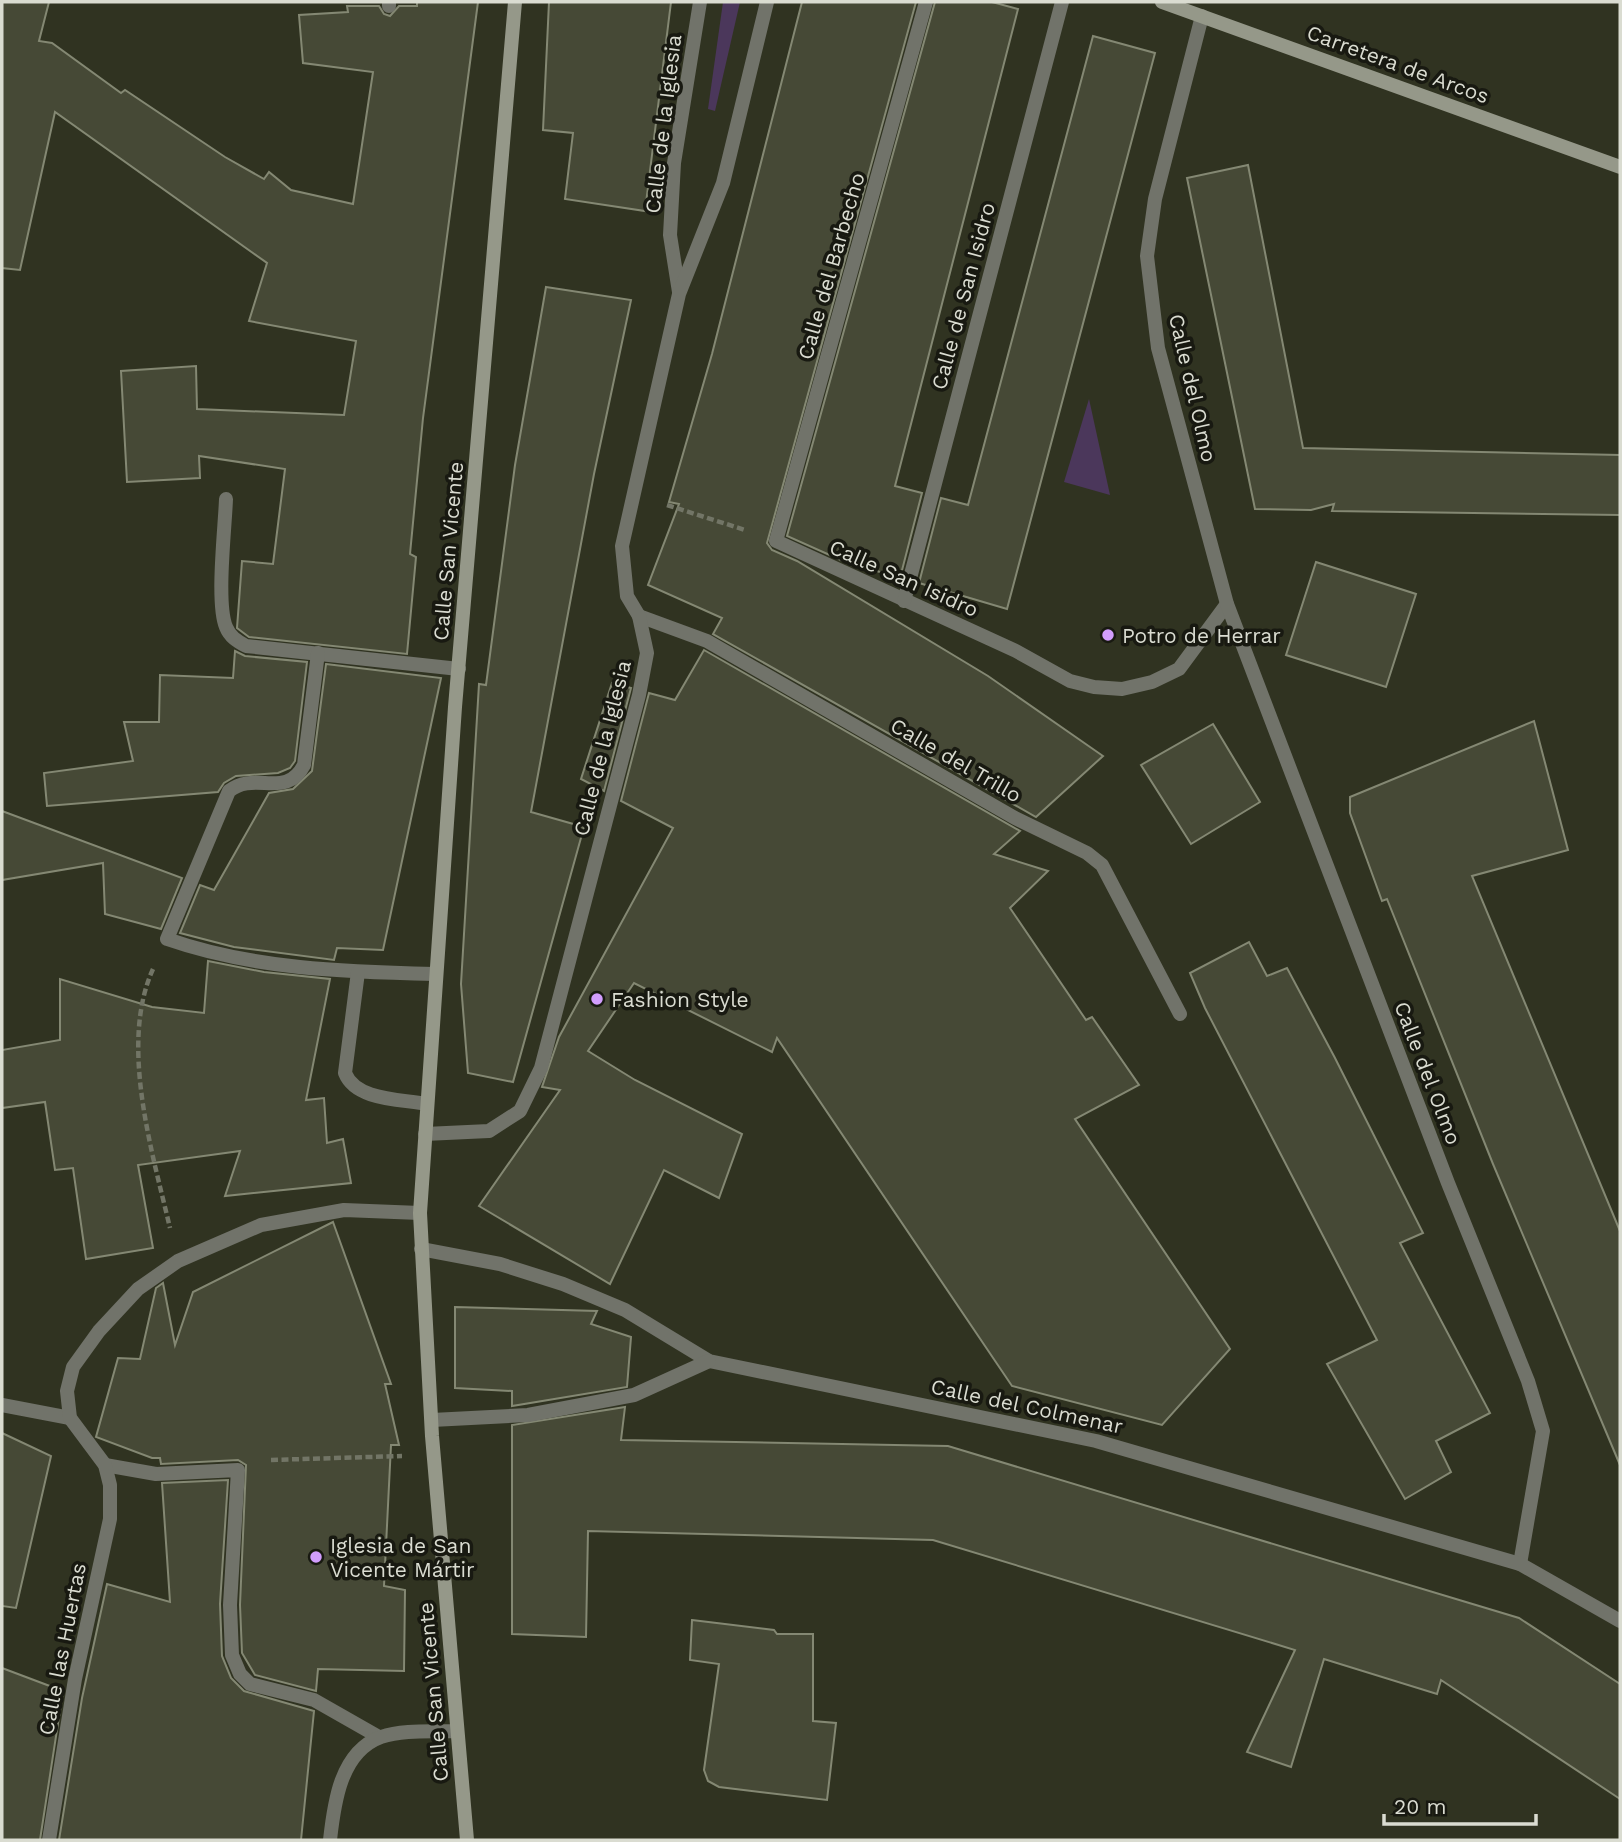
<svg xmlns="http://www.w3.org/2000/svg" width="1622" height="1842" viewBox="0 0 1622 1842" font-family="'Work Sans',sans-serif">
<rect width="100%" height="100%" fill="#303321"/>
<g fill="#4b375b">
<polygon points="723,2 740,2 715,111 708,109"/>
<polygon points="1089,399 1110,495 1064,482"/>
</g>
<g fill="#464936" stroke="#848873" stroke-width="2">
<polygon points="2,2 49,2 39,41 52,43 121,93 125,90 225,157 264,179 269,172 291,190 353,204 373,72 303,63 299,15 348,12 347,6 379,6 384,14 390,16 399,6 417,6 417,2 478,2 423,418 410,554 416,557 407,654 249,637 237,628 242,561 273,564 285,469 199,456 200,478 127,482 121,371 196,366 197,409 344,415 356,341 249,321 267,263 55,112 20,270 2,268"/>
<polygon points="549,2 671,2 645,211 565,199 573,133 543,130"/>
<polygon points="802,2 916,2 767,543 772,550 797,561 988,676 1103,756 1036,817 713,634 722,618 648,585 679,504 669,502 712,354"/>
<polygon points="935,2 992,2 1018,9 895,486 922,493 900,578 843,561 787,536"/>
<polygon points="1093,36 1155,53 1007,609 919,583 941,498 968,505"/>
<polygon points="1248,165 1303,448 1620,455 1620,515 1332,511 1334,504 1311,510 1255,509 1187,178"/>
<polygon points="546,287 631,300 594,474 531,812 584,827 513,1082 468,1073 461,984 479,684 486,685 515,465"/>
<polygon points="1316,562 1416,594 1386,687 1286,655"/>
<polygon points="704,650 1020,831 994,854 1048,871 1010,908 1086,1020 1092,1017 1139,1085 1075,1119 1230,1349 1162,1425 1012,1386 777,1038 772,1052 634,983 588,1051 635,1080 742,1134 719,1198 664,1170 610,1284 479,1206 560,1090 542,1087 559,1037 673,828 621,801 649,693 675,700"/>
<polygon points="235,651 245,656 307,662 295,761 290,768 278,773 236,776 224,783 218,792 47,806 44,773 133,761 124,722 159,722 160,675 233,678"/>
<polygon points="326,664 441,678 383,950 337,948 334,960 234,947 180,933 200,885 214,890 269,793 293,789 312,771"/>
<polygon points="612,683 631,688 604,791 581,779"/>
<polygon points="1534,721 1568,850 1472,876 1620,1231 1620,1465 1493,1164 1387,899 1382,901 1350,813 1350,797"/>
<polygon points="1213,724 1260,802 1191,844 1141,765"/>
<polygon points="2,811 182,878 161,929 105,914 103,863 2,880"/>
<polygon points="1249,942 1267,976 1287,968 1335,1058 1423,1233 1400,1243 1490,1413 1436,1441 1451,1472 1405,1499 1327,1364 1377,1340 1205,1008 1190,973"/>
<polygon points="208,961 264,972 330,979 306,1100 324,1098 327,1143 343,1139 351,1183 225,1196 240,1151 138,1165 153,1248 86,1259 73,1168 55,1170 45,1102 2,1108 2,1050 60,1040 60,979 152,1007 204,1013"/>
<polygon points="333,1222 391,1384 385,1384 399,1445 391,1445 384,1586 405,1590 404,1671 318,1669 316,1691 255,1675 242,1653 240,1605 246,1465 238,1460 161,1464 160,1458 152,1458 96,1437 118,1358 140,1359 156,1288 163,1283 175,1345 193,1292"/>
<polygon points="455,1307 597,1311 591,1324 631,1337 627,1387 512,1406 512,1391 455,1388"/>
<polygon points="625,1407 621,1440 948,1446 1519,1618 1620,1684 1620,1799 1441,1680 1437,1694 1324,1659 1291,1767 1247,1752 1295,1650 933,1540 588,1531 586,1637 512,1634 512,1425"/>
<polygon points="2,1433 51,1456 16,1608 2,1606"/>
<polygon points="228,1480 220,1604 222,1656 231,1678 244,1691 314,1711 301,1840 59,1840 82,1698 107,1584 170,1602 162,1483"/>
<polygon points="692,1620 774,1630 777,1634 813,1634 813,1721 836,1723 827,1800 719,1787 708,1781 704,1770 719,1664 690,1660"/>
<polygon points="2,1668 63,1691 40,1840 2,1840"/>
</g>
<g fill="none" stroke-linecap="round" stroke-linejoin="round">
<g stroke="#727566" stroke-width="4.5" stroke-dasharray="7 3.5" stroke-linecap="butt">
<polyline points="667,505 745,530"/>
<path d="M 153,969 C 119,1044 152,1151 170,1228"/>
<polyline points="271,1460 402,1456"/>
</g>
<g stroke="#71736a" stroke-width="14">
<polyline points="926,2 776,541 1016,651 1070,681 1094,687 1122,689 1152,682 1179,669 1227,604"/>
<polyline points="389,6 389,2"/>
<polyline points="1202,16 1155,199 1147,256 1158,348 1227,604 1448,1183 1528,1381 1543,1431 1520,1564"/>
<polyline points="679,292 670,235 674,163 700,2"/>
<path d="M 226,499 C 225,528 216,603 226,627 C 230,637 237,641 246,646 L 459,669"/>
<polyline points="904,601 1062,2"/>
<polyline points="639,616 707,641 1015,818 1087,853 1102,865 1180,1014"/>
<path d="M 318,653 L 304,765 C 286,800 255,770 229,791 L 167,939 C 253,969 345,972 435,974"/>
<path d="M 358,972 L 345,1073 C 356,1101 402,1099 427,1104"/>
<polyline points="425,1134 489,1131 520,1111 541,1068 639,695 647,653 639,616 627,596 622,546 679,294 723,183 767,2"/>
<polyline points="421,1249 500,1264 563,1284 625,1310 709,1361 1096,1441 1520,1564 1620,1621"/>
<polyline points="2,1405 70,1418"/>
<polyline points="432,1420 528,1415 634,1395 709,1361"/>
<polyline points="105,1465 156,1474 238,1470 230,1605 232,1655 240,1674 250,1684 314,1700 379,1737"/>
<polyline points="49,1840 75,1679 110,1519 110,1485 105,1465 70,1418 67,1391 73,1367 99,1331 138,1289 178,1261 261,1225 344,1210 420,1213"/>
<path d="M 330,1840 C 334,1804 340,1752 381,1737 C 404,1729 433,1732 457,1731"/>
</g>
<g stroke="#959889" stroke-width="14">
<polyline points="1162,2 1620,167"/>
<polyline points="467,1840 432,1436 420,1213 455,707 515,2"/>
</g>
</g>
<g fill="#d29dfd" stroke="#181911" stroke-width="2.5">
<circle cx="1108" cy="635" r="7"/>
<circle cx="597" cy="999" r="7"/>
<circle cx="316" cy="1557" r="7"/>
</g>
<g text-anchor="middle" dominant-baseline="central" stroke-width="7" stroke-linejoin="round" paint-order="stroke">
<g font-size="21" fill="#dadcd1" stroke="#181911">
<text transform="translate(1398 64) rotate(20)">Carretera de Arcos</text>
<text transform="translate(663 124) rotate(-83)">Calle de la Iglesia</text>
<text transform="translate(831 266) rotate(-74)">Calle del Barbecho</text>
<text transform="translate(963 296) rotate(-75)">Calle de San Isidro</text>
<text transform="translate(1193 388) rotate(77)">Calle del Olmo</text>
<text transform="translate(448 551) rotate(-85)">Calle San Vicente</text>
<text transform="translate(904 578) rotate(24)">Calle San Isidro</text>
<text transform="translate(602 748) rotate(-76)">Calle de la Iglesia</text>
<text transform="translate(956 760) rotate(30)">Calle del Trillo</text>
<text transform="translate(1428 1073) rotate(69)">Calle del Olmo</text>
<text transform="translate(1027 1406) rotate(12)">Calle del Colmenar</text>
<text transform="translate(62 1649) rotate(-79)">Calle las Huertas</text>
<text transform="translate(433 1692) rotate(-95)">Calle San Vicente</text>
</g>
<g font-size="21" fill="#dadcd1" stroke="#181911" text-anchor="start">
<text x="1122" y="635">Potro de Herrar</text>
<text x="611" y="999">Fashion Style</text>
<text x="330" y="1545">Iglesia de San<tspan x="330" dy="24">Vicente Mártir</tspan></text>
</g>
</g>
<rect width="1622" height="1842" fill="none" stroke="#dadcd1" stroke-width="7"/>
<path d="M1384 1814v10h152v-10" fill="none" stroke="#dadcd1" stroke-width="3.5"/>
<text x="1394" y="1814" font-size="21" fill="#dadcd1" stroke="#181911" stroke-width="5" paint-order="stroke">20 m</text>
</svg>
